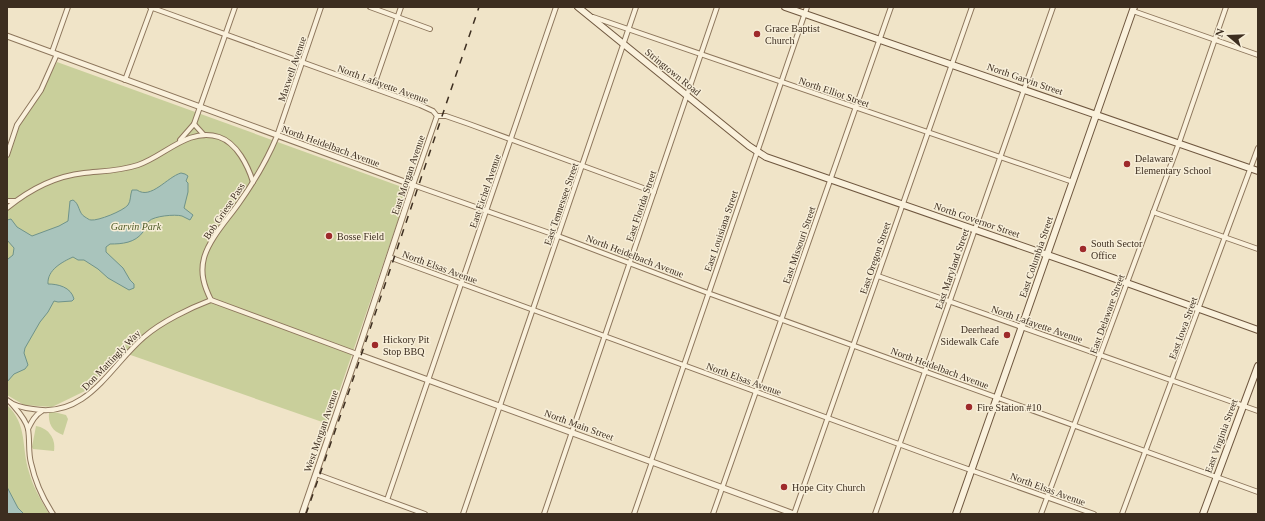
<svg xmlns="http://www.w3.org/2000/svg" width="1265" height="521" viewBox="0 0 1265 521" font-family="Georgia,serif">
<rect width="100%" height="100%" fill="#f0e4c8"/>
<g fill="#c9cf9b">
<polygon points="57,62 402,187 405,200 328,424 122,352 85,391 52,407 24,405 7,395 7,160 18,126 40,95"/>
<path d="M 7,405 C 28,425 21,446 29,472 C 33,487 41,500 49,514 C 43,514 28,516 24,514 C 16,509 10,496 7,487 Z"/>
<path d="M 49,412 L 54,412 L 66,415 L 68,419 L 63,435 C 52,431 48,424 49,412 Z"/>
<path d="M 36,426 C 48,428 56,438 54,451 L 33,449 L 32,447 Z"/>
</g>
<g fill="#a9c4bc" stroke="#6f938a">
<path d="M 181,173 L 185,174 L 188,176 L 186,181 L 188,183 L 188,192 L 184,208 L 193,215 L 190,220 C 187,219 185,217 182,216 C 175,214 154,216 149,221 C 145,224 145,228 143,232 C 135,243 122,244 110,244 L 106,247 L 106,252 L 123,268 L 130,280 L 134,284 L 134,288 L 129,290 L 108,278 L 98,269 L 84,260 L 78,260 L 73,257 C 62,262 47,270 48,284 C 58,284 71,287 74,299 L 72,301 L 58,302 L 54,301 L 48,312 L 40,322 L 25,348 L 24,353 L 28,365 L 25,369 L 14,374 L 7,382 L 7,259 L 8,259 L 13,255 L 14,248 L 7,240 L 7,220 L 11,219 L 17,227 L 32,236 L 59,226 L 68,221 L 70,201 L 73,200 C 80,204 78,213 85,217 C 87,218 89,220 91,220 C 98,221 123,211 128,205 C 131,201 130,195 132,190 L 137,190 C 151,200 167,177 181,173 Z"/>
<polygon points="7,487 18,508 24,514 7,514"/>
</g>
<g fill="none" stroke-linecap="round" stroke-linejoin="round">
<g stroke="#8d765c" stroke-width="6">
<g id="minor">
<polyline points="150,7 420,105 433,111 437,116"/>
<polyline points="370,7 430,29"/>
<polyline points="1133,11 1258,55"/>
<polyline points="593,17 1073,182"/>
<polyline points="52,52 68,7"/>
<polyline points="125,80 152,7"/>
<polyline points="373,88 401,7"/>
<polyline points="437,116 413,185 558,236 708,293 1258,492"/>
<polyline points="437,116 446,116 469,124 654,192"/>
<polyline points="194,124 204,135"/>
<polyline points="180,140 194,124 235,7"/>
<polyline points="7,155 17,125 41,90 57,54"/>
<polyline points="7,201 15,201"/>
<path d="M 7,208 C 29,190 56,176 84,173 C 103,171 120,171 138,165 C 165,156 188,127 219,137 C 237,143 248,166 253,182"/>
<polyline points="1153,212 1258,249"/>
<polyline points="389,257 934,457 1094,514"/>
<polyline points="878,276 1258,411"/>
<path d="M 211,300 C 204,286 200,273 204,258 C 209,239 228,219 239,203 C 254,182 267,160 277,136 L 321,7"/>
<path d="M 7,400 C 14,406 24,408 33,409 C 87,419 110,366 144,337 C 161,322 190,308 211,300 L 357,354"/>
<path d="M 11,403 C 17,410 26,419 28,429 C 30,440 28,452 31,463 C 35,481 43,499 53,514"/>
<path d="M 28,429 C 32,421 35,415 42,411"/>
<polyline points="651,461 807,7"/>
<polyline points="316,474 425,514"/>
<polyline points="387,500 556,7"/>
<polyline points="463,514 636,7"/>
<polyline points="544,514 717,7"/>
<polyline points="634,514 652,462"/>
<polyline points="713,514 891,7"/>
<polyline points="794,514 972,7"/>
<polyline points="875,514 1053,7"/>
<polyline points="1041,514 1179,143 1226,7"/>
<polyline points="1122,514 1258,148"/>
</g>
</g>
<g stroke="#8d765c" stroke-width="7">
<g id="tertiary">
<polyline points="7,36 413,185 357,354 302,514"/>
<polyline points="357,354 794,514"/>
</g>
</g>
<g stroke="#6f573f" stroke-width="8">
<g id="secondary">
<polyline points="578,7 749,146 766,157 1085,268 1258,330"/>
<polyline points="785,7 1258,171"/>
<polyline points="956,514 1134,7"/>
<polyline points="1203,514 1258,366"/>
</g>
</g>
<use href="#minor" stroke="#faf1dc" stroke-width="4"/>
<use href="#tertiary" stroke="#faf1dc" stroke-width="5"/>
<use href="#secondary" stroke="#faf1dc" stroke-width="6"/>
<polyline stroke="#3d2e20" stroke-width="1.5" stroke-dasharray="7 7" stroke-linecap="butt" points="306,514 349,391 479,7"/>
</g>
<g fill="#9e2a2b" stroke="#f7eed8" stroke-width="1.5">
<circle cx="757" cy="34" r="4"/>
<circle cx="1127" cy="164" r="4"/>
<circle cx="329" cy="236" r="4"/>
<circle cx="1083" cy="249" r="4"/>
<circle cx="1007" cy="335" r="4"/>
<circle cx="375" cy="345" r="4"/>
<circle cx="969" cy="407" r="4"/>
<circle cx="784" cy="487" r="4"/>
</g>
<g text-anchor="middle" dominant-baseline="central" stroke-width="3" stroke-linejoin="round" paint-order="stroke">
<g font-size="10" fill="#3d2e20" stroke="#f7eed8" text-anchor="start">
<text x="765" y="28">Grace Baptist<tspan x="765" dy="12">Church</tspan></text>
<text x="1135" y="158">Delaware<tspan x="1135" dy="12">Elementary School</tspan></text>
<text x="337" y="236">Bosse Field</text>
<text x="1091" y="243">South Sector<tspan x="1091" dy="12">Office</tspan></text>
<text x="999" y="329" text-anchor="end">Deerhead<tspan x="999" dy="12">Sidewalk Cafe</tspan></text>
<text x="383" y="339">Hickory Pit<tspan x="383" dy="12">Stop BBQ</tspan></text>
<text x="977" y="407">Fire Station #10</text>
<text x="792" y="487">Hope City Church</text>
</g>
<g font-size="10" fill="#3d2e20" stroke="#f7eed8">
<text transform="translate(292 69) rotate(-71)">Maxwell Avenue</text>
<text transform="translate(673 72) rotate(39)">Stringtown Road</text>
<text transform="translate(1025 79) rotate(19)">North Garvin Street</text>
<text transform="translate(383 84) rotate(20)">North Lafayette Avenue</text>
<text transform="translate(834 92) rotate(19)">North Elliot Street</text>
<text transform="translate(331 146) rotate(20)">North Heidelbach Avenue</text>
<text transform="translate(408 175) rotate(-71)">East Morgan Avenue</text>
<text transform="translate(485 191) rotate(-71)">East Eichel Avenue</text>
<text transform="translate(561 204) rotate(-71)">East Tennessee Street</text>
<text transform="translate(641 206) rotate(-71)">East Florida Street</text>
<text transform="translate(224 211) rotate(-56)">Bob Griese Pass</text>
<text transform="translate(977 220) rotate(19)">North Governor Street</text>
<text transform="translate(721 231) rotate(-71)">East Louisiana Street</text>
<text transform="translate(799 245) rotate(-71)">East Missouri Street</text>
<text transform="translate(635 256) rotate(21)">North Heidelbach Avenue</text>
<text transform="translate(1036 257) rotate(-71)">East Columbia Street</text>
<text transform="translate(875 258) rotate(-71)">East Oregon Street</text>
<text transform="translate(440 267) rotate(20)">North Elsas Avenue</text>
<text transform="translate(952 269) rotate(-71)">East Maryland Street</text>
<text transform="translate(1107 314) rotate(-70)">East Delaware Street</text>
<text transform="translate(1037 324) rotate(19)">North Lafayette Avenue</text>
<text transform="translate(1183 328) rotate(-70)">East Iowa Street</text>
<text transform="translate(111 360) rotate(-46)">Don Mattingly Way</text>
<text transform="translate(940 368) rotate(20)">North Heidelbach Avenue</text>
<text transform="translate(744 379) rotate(20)">North Elsas Avenue</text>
<text transform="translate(579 425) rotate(20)">North Main Street</text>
<text transform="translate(321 431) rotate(-71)">West Morgan Avenue</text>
<text transform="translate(1221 436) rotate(-70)">East Virginia Street</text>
<text transform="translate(1048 489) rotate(20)">North Elsas Avenue</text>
</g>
<g font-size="10" font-style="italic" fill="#4d5a26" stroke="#f7eed8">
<text x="136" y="226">Garvin Park</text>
</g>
</g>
<rect width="1265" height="521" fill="none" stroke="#3d2e20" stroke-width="16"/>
<g transform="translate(1229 36) rotate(289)" stroke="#f7eed8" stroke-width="3" paint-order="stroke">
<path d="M0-3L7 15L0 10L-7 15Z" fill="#3d2e20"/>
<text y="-6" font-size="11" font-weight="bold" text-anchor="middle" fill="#3d2e20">N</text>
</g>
</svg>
